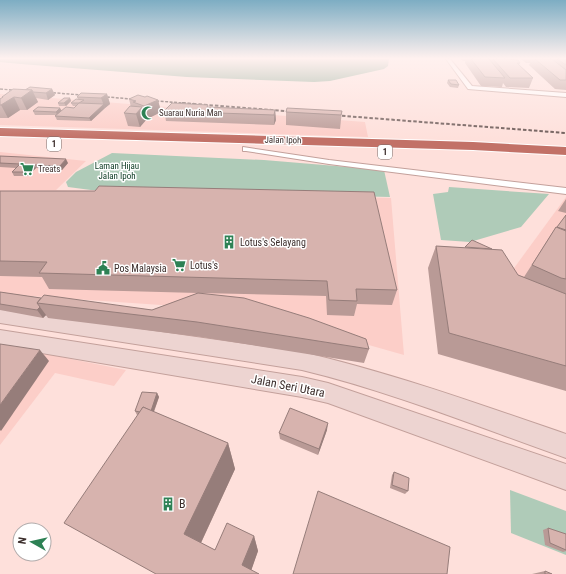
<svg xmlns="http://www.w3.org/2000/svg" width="566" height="574" viewBox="0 0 566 574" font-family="'Roboto Condensed',sans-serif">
<rect width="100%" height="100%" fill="#fee0db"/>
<g fill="#fccec8">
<polygon points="0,94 365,122 368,137 0,125"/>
<polygon points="0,152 86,161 56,190 391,198 404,355 249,311 0,294"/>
<polygon points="566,197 566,302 509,275"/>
<polygon points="1,345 126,370 114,386 55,373 0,445 0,347"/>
</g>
<g fill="#afcbb8">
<polygon points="112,153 264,160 384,170 390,197 91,190 68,187 66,182 76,172"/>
<polygon points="449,187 549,194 521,227 470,242 441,240 433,194 448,192"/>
<polygon points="510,490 566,511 566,555 511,533"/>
</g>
<polygon fill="#7ea28b" points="0,59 389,59 388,66 384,69 330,81 314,82 187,77 21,64 0,62"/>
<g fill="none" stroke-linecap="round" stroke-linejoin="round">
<g stroke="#c3a09b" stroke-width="2">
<g id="street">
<polygon points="446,59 450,59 472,86 566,93 566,97 468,89"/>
<polygon points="243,147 329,160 566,188 566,194 329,164 246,151 243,151"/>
</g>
</g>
<g stroke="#c3a09b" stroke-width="2">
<g id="secondary">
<path d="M 0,309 L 302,352 C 392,373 479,404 566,434 L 566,458 C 478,427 393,392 302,370 L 0,323 Z"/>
<polygon points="0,330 302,377 328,383 566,464 566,490 328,403 302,397 0,346"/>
</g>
</g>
<g stroke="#fff" stroke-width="2">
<polygon id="highway" points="0,128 473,142 566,147 566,155 473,150 0,136"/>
</g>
<use href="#street" fill="#fff" fill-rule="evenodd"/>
<use href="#secondary" fill="#edd4d1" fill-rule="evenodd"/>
<use href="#highway" fill="#c27167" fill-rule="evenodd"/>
<g stroke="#6a5855" stroke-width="1.5" stroke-dasharray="3 1.5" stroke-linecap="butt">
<polyline points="0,89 24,91"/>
<polyline points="44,92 195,104"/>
</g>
<g stroke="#6a5855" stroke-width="2" stroke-dasharray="3.5 2" stroke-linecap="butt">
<polyline points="182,103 297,112"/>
<polyline points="331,115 566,133"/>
</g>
</g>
<g fill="#b99a96">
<polygon points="461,59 508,59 520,63 519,65 533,78 529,88 506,87 503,83 502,87 481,86 465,63 465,61 463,61"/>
<polygon points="521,59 566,59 566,90 555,89 529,65 530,63 526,63"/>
<polygon points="448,80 459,85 458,88 450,87 447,83"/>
<polygon points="52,89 55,95 48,100 36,98 38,102 27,110 20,110 8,118 0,118 0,99 2,98 2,97 25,90"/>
<polygon points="107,94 110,104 105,108 91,121 57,120 55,116 57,115 35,115 33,111 61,111 74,108 76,106 73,106 71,103 78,99 77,97"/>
<polygon points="70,98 71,101 66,106 59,106 58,103"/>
<polygon points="129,99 158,100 161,112 147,119 145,118 146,120 140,127 128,126 124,113 131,107"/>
<polygon points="209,107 275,110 276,120 274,125 166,121 164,111"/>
<polygon points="342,111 340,129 286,125 286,112"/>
<polygon points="0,156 68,163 62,170 36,168 28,176 14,176 12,172 16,168 0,167"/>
<polygon points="0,191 397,290 392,305 357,304 354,316 327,315 326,296 199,293 369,349 364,363 201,337 48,318 46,315 43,318 0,310 0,292 41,298 152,310 198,293 49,289 42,277 0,276"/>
<polygon points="566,199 566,213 558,211"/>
<polygon points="566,215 566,391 438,354 428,268 436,246 465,248 518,275 524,277 556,227 557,227"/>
<polygon points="157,393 159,397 154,412 228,443 235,469 201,543 215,550 254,536 258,551 251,570 156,574 138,415 137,415 135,411"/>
<polygon points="327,430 318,455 280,439 279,433"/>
<polygon points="394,472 408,491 405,494 390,488 392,475"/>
<polygon points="548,528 566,534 566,551 563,552 545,545 543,530"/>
<polygon points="545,571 552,574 532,574"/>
</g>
<g fill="#967d7a">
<polygon points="52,89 55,95 48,100 46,93"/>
<polygon points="32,90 38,102 27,110 21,98"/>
<polygon points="107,94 110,104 105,108 101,98"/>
<polygon points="14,97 20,110 8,118 1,105"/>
<polygon points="70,98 71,101 66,106 64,103"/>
<polygon points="158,100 161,112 147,119 144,106"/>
<polygon points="104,104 105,108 91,121 89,118"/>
<polygon points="142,107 146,120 140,127 136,114"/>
<polygon points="60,108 62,111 57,115 56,112"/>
<polygon points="275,110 276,120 274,125 274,115"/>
<polygon points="66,159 68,163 62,170 60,166"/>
<polygon points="34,165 36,168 28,176 26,172"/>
<polygon points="40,307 46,315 43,318 37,310"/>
<polygon points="40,350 49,361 1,431 0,430 0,405"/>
<polygon points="157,393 159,397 152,416 150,412"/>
<polygon points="328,423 327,430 318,455 319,449"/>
<polygon points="228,443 235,469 198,549 184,534"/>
<polygon points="254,536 258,551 250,574 242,565"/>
</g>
<g fill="#d7b3ae" stroke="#967d7a">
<polygon points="471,59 489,59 505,78 485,77"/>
<polygon points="493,59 508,59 518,60 520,63 517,63 533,78 510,78"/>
<polygon points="535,59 552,59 566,70 566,80 560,80"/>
<polygon points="557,59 566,59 566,65"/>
<polygon points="448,80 456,80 459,85 451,84"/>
<polygon points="30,87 52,89 46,93 33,92 32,90 25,90"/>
<polygon points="13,89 32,90 21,98 14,97 1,105 0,105 0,99 3,97 2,97"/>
<polygon points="81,93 107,94 101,98 77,97"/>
<polygon points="138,95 145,97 147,96 158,100 144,106 133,102 136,101 129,99"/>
<polygon points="64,98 70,98 64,103 58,103"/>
<polygon points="76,99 84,100 79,103 104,104 89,118 55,116 66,107 74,108 79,103 71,103"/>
<polygon points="172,103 208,105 207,107 275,110 274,115 164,111"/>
<polygon points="130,106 142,107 136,114 124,113"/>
<polygon points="38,107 60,108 56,112 33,111"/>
<polygon points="287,108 342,111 341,115 286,112"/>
<polygon points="0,156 66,159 60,166 34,165 26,172 12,172 20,164 0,163"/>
<polygon points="99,186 374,192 397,290 356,289 357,301 329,300 327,281 39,273 47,262 0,261 0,191 95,191"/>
<polygon points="566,215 566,230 557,227"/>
<polygon points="556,227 566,231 566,279 561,278 532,265"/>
<polygon points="472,240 492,249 465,247"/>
<polygon points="436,246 502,250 518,275 566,294 566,366 449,333"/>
<polygon points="0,292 41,298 37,303 40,307 37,310 0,304"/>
<polygon points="198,293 244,298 309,318 366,339 369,349 197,322 37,303 44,295 152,310"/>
<polygon points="0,344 40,350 0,405"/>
<polygon points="142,392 157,393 151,411 143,407 140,412 135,411"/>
<polygon points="143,407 228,443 184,534 215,550 227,523 254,536 242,565 259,574 156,574 64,523"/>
<polygon points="290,408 328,423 319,449 279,433"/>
<polygon points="394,472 409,478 408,491 392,485"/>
<polygon points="318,491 450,547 447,574 293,574"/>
<polygon points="548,528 566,534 566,550 550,543"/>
<polygon points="545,571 552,574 545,574"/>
</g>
<linearGradient id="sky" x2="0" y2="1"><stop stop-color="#7dadc3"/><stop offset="0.42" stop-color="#fff1ef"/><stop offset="1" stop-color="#fff1ef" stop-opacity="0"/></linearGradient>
<rect width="566" height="139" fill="url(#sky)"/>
<defs>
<g id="mosque-bare" transform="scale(1.08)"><path d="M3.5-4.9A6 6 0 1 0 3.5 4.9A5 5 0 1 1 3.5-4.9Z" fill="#2d8154" stroke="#fff" stroke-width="2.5" paint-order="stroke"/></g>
<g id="supermarket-bare" transform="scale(1.08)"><path d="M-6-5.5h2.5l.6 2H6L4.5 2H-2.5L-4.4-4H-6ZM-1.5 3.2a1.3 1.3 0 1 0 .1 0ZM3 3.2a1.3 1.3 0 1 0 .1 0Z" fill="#2d8154" stroke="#fff" stroke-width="2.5" paint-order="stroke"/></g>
<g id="building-bare" transform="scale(1.08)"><path d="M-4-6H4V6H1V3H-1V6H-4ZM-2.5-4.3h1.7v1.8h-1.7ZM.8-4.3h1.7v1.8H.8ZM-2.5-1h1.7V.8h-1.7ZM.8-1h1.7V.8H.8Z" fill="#2d8154" stroke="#fff" stroke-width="2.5" paint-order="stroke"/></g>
<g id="civic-bare" transform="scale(1.08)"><path d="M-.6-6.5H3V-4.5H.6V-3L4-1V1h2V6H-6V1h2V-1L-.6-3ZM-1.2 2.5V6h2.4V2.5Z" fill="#2d8154" stroke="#fff" stroke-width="2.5" paint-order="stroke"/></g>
</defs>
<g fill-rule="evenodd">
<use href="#mosque-bare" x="148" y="113"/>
<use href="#supermarket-bare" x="27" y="169"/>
<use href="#building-bare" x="229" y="242"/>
<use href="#supermarket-bare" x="179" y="265"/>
<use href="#civic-bare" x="103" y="268"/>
<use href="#building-bare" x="168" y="504"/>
</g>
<g text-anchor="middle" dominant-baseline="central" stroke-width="3" stroke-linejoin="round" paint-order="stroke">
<g font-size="9" fill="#3c2e2c" stroke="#fff" text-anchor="start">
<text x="159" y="113">Suarau Nuria Man</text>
<text x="38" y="169">Treats</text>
</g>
<g font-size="9" fill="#3c2e2c" stroke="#fff">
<text transform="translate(283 140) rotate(1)">Jalan Ipoh</text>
</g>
<g fill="#fff" stroke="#766d6b" stroke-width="1">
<rect x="47" y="137" width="14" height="14" rx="3"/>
<rect x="378" y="145" width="14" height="14" rx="3"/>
</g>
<g font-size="9" font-weight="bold" fill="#3c2e2c">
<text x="54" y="144">1</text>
<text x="385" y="152">1</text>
</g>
<g font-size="9" fill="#06361e" stroke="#fff">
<text x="117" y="166">Laman Hijau<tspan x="117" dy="10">Jalan Ipoh</tspan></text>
</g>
<g font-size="10" fill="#3c2e2c" stroke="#fff" text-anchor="start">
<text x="240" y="242">Lotus's Selayang</text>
<text x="190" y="265">Lotus's</text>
<text x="114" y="268">Pos Malaysia</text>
</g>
<g font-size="12" fill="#3c2e2c" stroke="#fff">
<text transform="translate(288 386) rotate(11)">Jalan Seri Utara</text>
</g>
<g font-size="12" fill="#3c2e2c" stroke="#fff" text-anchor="start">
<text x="179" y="504">B</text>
</g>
</g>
<g transform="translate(32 542) rotate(278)"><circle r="19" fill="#ffffff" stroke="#b1abab"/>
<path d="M0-3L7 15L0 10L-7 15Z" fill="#2d8154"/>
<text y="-6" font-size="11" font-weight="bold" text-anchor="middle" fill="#3c2e2c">N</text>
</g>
</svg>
